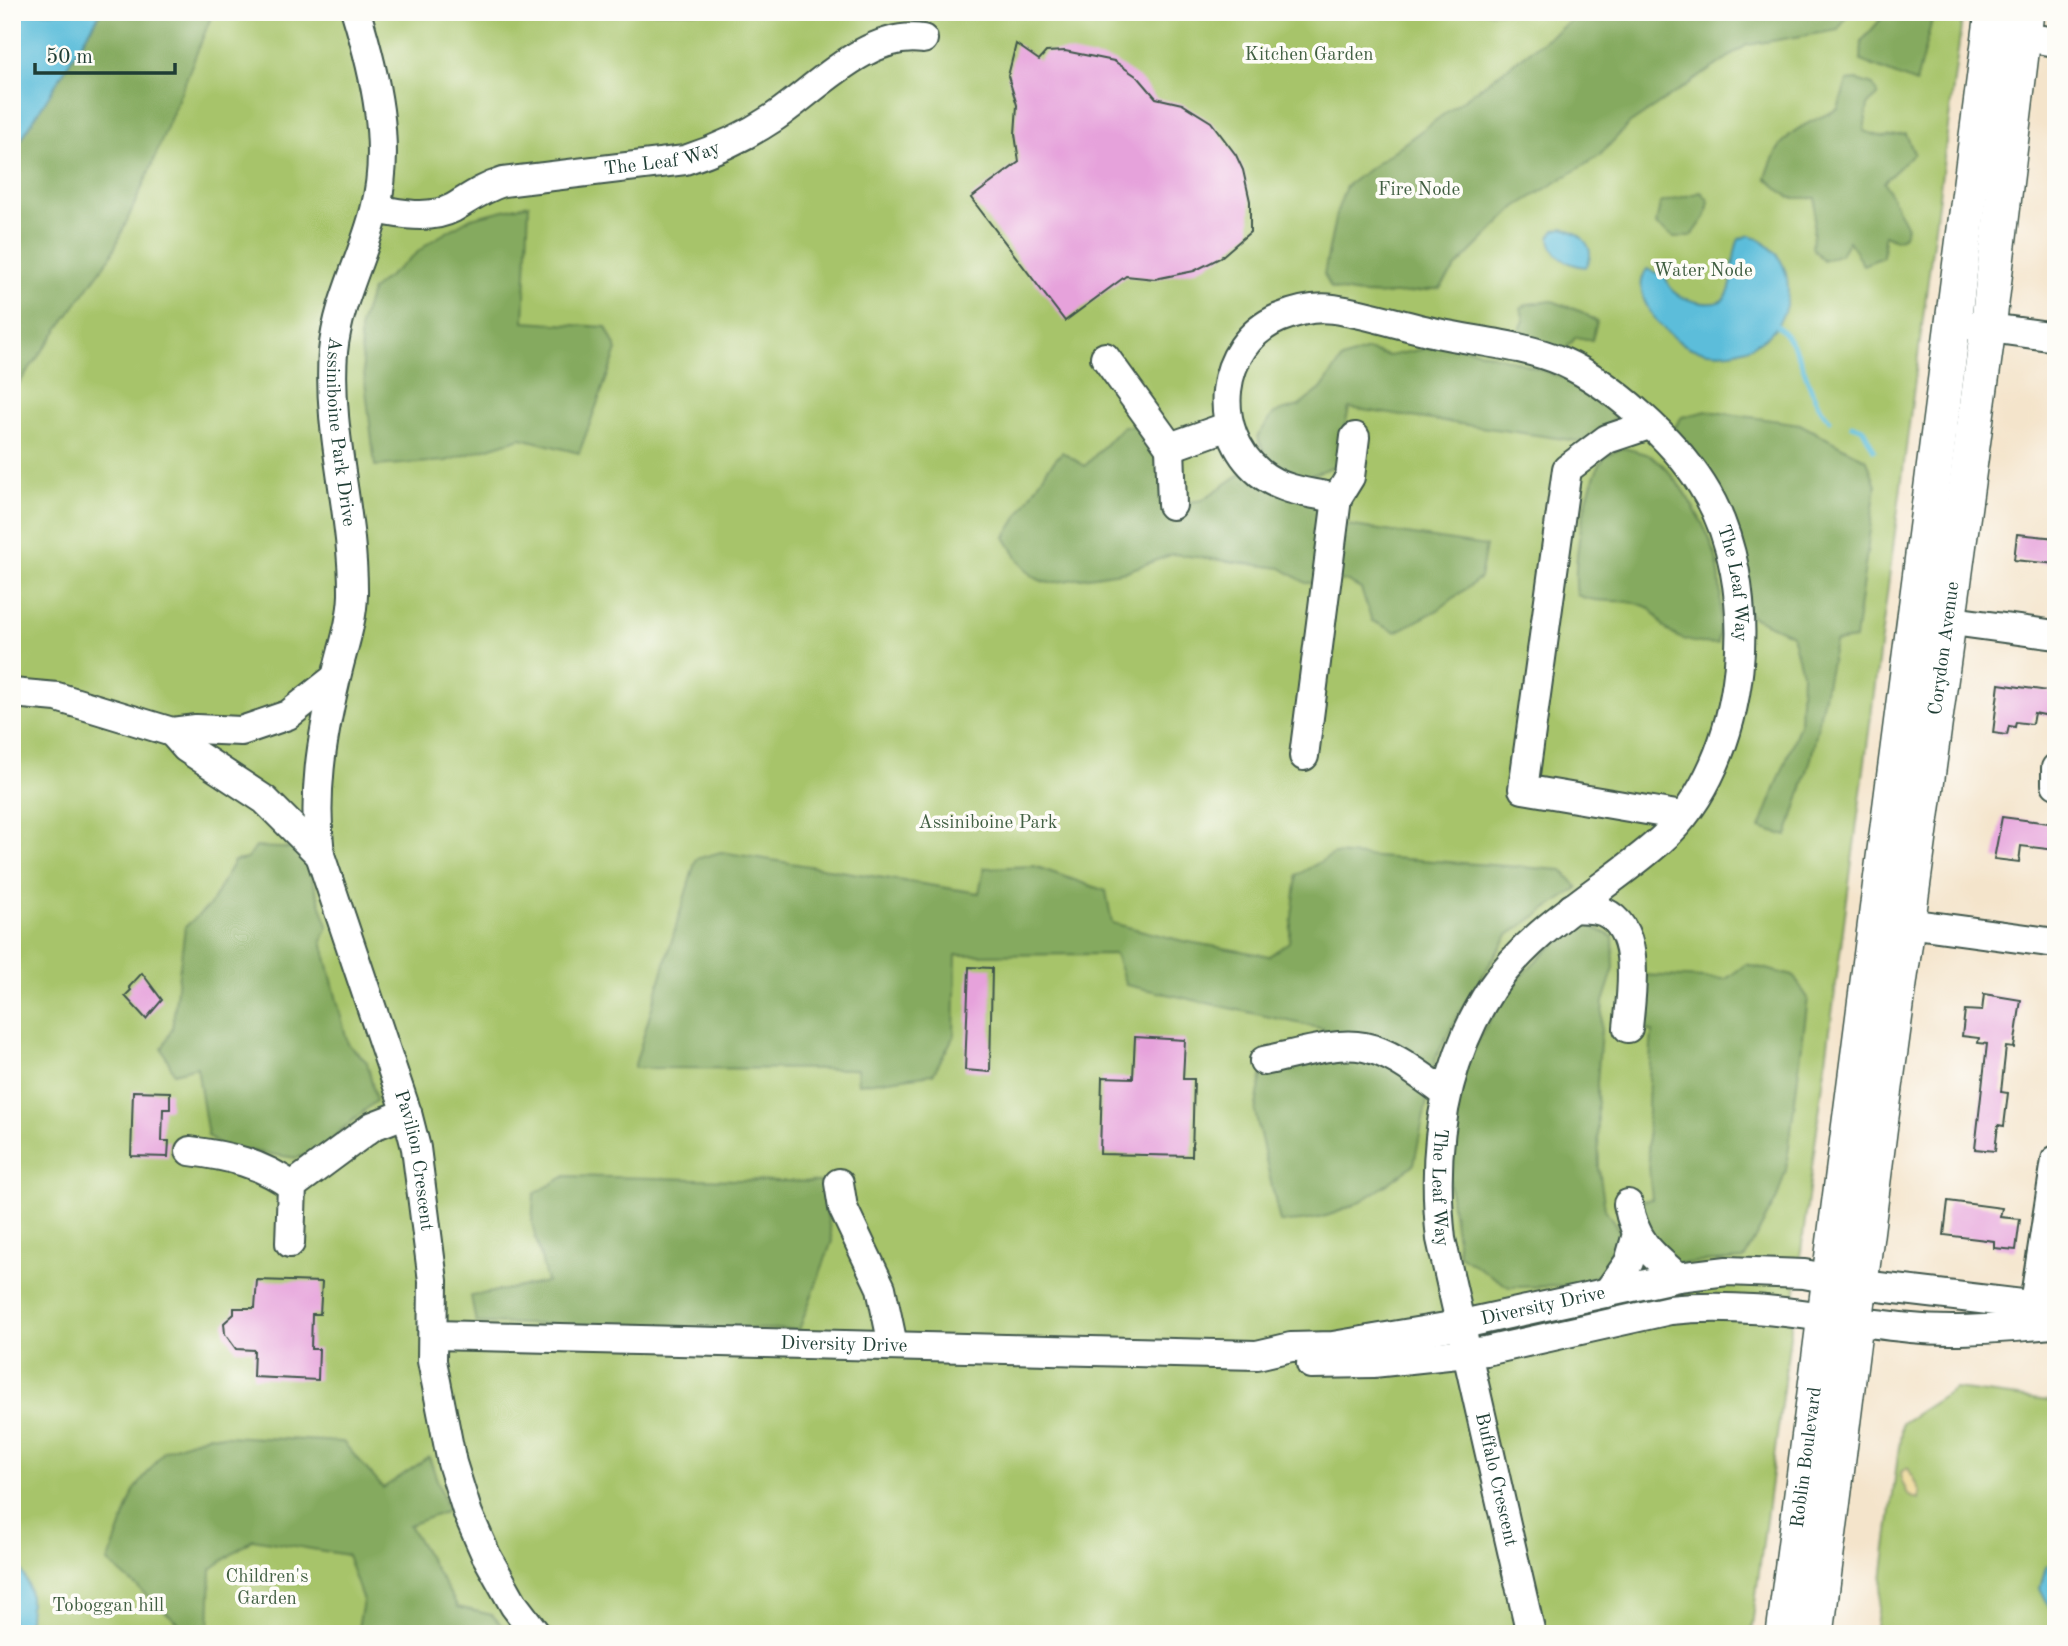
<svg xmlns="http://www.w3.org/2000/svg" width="2068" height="1646" viewBox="0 0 2068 1646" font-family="'Old Standard TT',serif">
<rect width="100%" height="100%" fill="#fdfcf7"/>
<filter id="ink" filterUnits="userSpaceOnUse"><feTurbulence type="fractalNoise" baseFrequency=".0143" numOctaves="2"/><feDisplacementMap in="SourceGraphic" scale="14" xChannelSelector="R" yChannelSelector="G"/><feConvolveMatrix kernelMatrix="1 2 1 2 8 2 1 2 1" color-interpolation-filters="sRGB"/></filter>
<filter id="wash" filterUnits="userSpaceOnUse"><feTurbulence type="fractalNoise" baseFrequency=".00686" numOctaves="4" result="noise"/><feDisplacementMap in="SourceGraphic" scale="28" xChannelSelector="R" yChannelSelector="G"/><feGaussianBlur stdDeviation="1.57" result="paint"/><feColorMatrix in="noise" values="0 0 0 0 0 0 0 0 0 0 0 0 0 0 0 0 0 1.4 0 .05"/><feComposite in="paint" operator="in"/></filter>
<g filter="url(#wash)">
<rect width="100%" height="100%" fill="#f4e4cb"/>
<g fill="#a7c46b" stroke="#638050" stroke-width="2">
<polygon points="101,12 1963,12 1751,1634 12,1634 12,154"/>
<polygon points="1955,1389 2056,1402 2056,1634 1875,1634 1902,1423"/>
</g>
<g fill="#85aa5f" stroke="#52744a" stroke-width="2">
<polygon points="101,12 213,12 149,172 111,256 12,393 12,154"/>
<path d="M 1583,12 L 1850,12 L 1838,30 L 1747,45 L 1629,124 L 1599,156 L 1516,207 L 1458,265 L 1440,288 C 1406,294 1364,299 1331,288 L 1324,274 L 1336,214 L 1346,186 Z"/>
<polygon points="1887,12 1934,12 1916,83 1861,61 1862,41"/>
<path d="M 1857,80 L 1873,85 L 1878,95 L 1868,104 L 1864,131 L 1882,137 L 1906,134 L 1914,153 L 1884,182 L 1907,227 L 1903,237 L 1896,240 L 1884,235 L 1883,257 L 1863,265 L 1849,241 L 1841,254 L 1823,261 L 1812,247 L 1816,198 L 1790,198 L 1766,178 C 1779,132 1798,128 1838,109 L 1847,81 Z"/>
<polygon points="1701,192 1709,201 1706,216 1691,237 1674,237 1656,225 1660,203"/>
<polygon points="529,204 524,322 606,327 617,350 579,453 521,438 446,461 375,466 360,339 360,325 372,290 430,242 471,218"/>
<polygon points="1552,301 1582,312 1597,322 1592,340 1576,337 1564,351 1517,335 1524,321 1521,308 1528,304"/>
<path d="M 1448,344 C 1486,353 1602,379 1616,417 L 1584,442 L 1349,408 L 1336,466 L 1305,477 L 1269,461 L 1257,437 L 1274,413 L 1299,406 L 1321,389 L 1342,359 L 1367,350 L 1389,356 Z"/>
<polygon points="1707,411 1800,424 1867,460 1876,486 1855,639 1835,642 1811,759 1787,836 1760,828 1800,724 1802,673 1792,635 1750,616 1671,432 1682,417"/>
<path d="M 1123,426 L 1143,426 L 1161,460 L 1163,506 L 1202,500 L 1248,469 L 1319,502 L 1334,523 L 1486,546 L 1480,578 L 1438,610 L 1396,632 L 1372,621 L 1361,589 L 1346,581 L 1306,583 L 1281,568 L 1173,554 L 1127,571 L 1050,583 C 1026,580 1017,556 1005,537 L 1048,468 L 1062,452 L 1085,466 Z"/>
<path d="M 1623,448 C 1631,450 1641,452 1649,455 C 1675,468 1708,529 1716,557 C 1723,584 1721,615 1718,643 C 1701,645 1680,641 1667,630 C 1659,623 1656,610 1645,606 C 1618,596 1602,606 1577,595 C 1572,564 1585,484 1604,458 C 1608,453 1617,451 1623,448 Z"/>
<polygon points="256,847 302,849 328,926 322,941 348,1044 367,1062 376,1101 338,1133 325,1150 296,1158 223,1147 208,1136 197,1067 174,1073 162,1049 172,1029 185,927 210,905 234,861 247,859"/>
<path d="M 721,852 L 979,893 L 984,868 L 1034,866 L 1106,891 L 1112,923 L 1183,941 L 1269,956 L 1289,942 L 1297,875 L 1334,854 L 1562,870 L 1578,888 L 1508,935 L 1456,1019 L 1436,1057 L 1414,1164 C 1372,1197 1336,1223 1280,1222 L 1255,1112 L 1264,1061 L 1317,1049 L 1324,1029 L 1126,985 L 1115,954 L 956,955 L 954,1036 L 933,1074 L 858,1084 L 857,1069 L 634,1068 L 696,859 Z"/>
<path d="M 1587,924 L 1613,937 L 1614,968 L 1603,1002 L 1597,1084 L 1599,1169 L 1605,1209 L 1627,1242 L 1607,1271 L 1577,1286 L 1509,1287 L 1459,1255 C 1454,1218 1443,1155 1449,1120 C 1461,1051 1522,953 1587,924 Z"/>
<path d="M 1746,964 L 1793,976 L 1808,998 L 1786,1170 L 1777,1198 L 1744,1259 L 1674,1264 L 1628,1204 L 1652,1199 C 1645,1142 1648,1088 1652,1031 L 1628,1028 L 1642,975 L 1726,979 Z"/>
<polygon points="566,1176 821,1182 832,1241 799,1330 476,1323 471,1296 547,1282 532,1223 534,1194"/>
<polygon points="207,1435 343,1442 383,1488 429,1457 448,1511 409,1525 458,1607 492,1615 510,1634 357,1634 363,1601 347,1555 253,1539 211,1569 209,1632 191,1634 108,1562 134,1491 164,1451"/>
</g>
<polygon fill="#eeda9e" stroke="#868c69" stroke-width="2" points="1908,1468 1920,1492 1919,1500 1909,1496 1902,1482 1901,1472"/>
<g fill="#5bbdda" stroke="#3d7d87" stroke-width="2">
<polygon points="12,12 101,12 12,154"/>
<path d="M 1563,228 C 1581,233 1598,248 1586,267 C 1568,265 1551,256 1550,237 L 1555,230 Z"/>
<path d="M 1750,235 C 1774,245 1787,262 1788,288 C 1788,338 1742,361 1697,350 C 1670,343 1626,297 1647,269 L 1665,276 C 1670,290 1675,296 1690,300 C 1747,317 1725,266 1739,239 Z"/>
<path d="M 12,1557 C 34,1584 32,1600 27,1634 L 12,1634 Z"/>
<polygon points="2056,1560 2056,1620 2040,1588 2046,1567"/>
</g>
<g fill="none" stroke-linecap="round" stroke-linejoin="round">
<g stroke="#5bbdda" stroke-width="5">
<path d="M 1777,326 C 1809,354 1802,391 1830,420"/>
<polyline points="1852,425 1863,429 1874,450"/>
</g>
</g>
<g id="blocks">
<g fill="#e6a2db">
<polygon points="1016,44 1039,60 1046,52 1065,51 1114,61 1139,78 1156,98 1182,104 1211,122 1236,155 1243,170 1250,201 1250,232 1220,258 1194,271 1155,279 1126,276 1065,321 971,198 1019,162 1015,134 1017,105 1008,76"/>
<polygon points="2017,534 2056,538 2056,564 2014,560"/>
<polygon points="1999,684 2055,692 2050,716 2034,713 2032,724 2016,722 2015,727 2009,726 2007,735 1993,733"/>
<polygon points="2002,817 2056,824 2056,850 2021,846 2019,862 1994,859"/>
<polygon points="969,967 992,968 990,1072 965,1070"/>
<polygon points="142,973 162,1000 146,1019 125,996 131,990 129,987"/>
<polygon points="1984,994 2021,1000 2014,1048 2006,1047 2001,1092 2008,1093 2004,1126 1998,1125 1995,1151 1975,1149 1987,1044 1978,1043 1979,1038 1962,1036 1965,1010 1982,1011"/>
<polygon points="1135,1037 1185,1040 1183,1079 1194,1079 1192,1156 1100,1154 1102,1077 1133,1078"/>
<polygon points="133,1091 170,1092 170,1109 163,1109 162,1141 169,1141 168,1157 131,1156"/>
<polygon points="1948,1201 2002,1208 2000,1217 2020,1219 2016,1250 1994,1248 1994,1241 1944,1235"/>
<polygon points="257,1280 322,1282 320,1314 312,1314 311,1349 319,1349 318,1380 253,1377 254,1350 236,1349 225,1334 224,1323 234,1314 234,1308 255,1308"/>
</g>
</g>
</g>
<g filter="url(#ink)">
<use href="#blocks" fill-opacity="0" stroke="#3f564b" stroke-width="2"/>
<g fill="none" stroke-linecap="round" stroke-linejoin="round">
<g stroke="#3f564b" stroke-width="32">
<g id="minor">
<path id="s1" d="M 356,12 C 375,74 392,146 375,210 C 363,258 338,301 333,352 C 327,433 354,514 353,595 C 352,625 341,653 335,682 C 321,742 313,794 320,855 L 407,1113 L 416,1148 L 433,1281 L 432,1361 L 452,1463 L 468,1514 L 486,1555 L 514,1605 L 536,1634"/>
<polyline points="2003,34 2056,42"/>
<path id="s2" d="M 376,209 C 400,214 430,220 453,208 C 470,198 483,188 503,182 L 685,160 C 716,150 746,136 773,118 C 816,89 867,31 923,39"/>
<polyline points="1968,325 2056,337"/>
<polyline points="1105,357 1170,447 1229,426"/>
<polyline points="1649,425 1607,439 1567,469 1523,789 1682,816"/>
<polyline points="1170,447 1172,505"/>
<path id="s3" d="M 1337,498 C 1311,493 1282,491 1260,473 C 1209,431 1217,345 1279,318 C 1296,311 1315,306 1334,309 C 1369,314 1403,326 1437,333 C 1479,342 1524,345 1563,362 C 1612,384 1674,440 1702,485 C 1765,583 1750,761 1661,840 C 1605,890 1534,925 1491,989 C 1442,1065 1431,1150 1441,1239 L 1531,1634"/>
<polyline points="1930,618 2056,635"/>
<polyline points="12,693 57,697 172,732 196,729 241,731 288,715 335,678"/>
<polyline points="172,732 186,748 265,800 320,855"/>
<polyline points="1304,756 1337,498 1350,477 1355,437"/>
<polyline points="2056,768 2056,784"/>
<path d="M 1572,908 C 1582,909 1595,908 1604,912 C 1643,930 1631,994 1628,1028"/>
<polyline points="1886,920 2056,943"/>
<path d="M 1264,1061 C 1360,1039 1364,1033 1445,1093"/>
<path d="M 190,1151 C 229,1156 260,1163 292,1186"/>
<polyline points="839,1183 843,1208 881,1288 893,1345"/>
<path d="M 1628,1204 C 1635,1241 1650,1253 1678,1277"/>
<polyline points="290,1243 292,1186 373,1126 407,1113"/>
<polyline points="1607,1293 1629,1262 1637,1234"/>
<polyline points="2031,1323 2056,1160"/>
<path id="s4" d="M 433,1335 L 1257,1355 L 1291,1347 L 1333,1346 L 1458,1325 L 1678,1277 L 1727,1271 L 1804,1274 L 1862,1285 L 2056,1308"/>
<path d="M 1311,1364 L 1373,1363 L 1486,1351 L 1670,1310 C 1752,1301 1830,1320 1911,1328 C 1959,1333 2008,1327 2056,1324"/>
</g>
</g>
<g stroke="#3f564b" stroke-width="38">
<g id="major">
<path id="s5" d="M 1784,1634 L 1993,12"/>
<path id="s6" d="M 1816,1634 L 1880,1124 L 1988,328 L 2026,12"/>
</g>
</g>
<use href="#minor" stroke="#fff" stroke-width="28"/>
<use href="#major" stroke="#fff" stroke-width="35"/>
</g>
</g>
<g text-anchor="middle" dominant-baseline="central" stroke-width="7" stroke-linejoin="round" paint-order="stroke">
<g font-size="19" fill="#415f42" stroke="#fdfcf7">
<text x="1309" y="55">Kitchen Garden</text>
<text x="1419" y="190">Fire Node</text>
<text x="1703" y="271">Water Node</text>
<text x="988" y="823">Assiniboine Park</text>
<text x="267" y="1577">Children's<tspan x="267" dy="22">Garden</tspan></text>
<text x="108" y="1606">Toboggan hill</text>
</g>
<g font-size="19" fill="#1f3d34" stroke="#fdfcf7">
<text stroke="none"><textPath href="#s2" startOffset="296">The Leaf Way</textPath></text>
<text stroke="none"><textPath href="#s1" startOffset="430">Assiniboine Park Drive</textPath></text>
<text stroke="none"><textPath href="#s3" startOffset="852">The Leaf Way</textPath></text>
<text stroke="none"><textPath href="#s6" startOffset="994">Corydon Avenue</textPath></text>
<text stroke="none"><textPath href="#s1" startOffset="1178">Pavilion Crescent</textPath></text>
<text stroke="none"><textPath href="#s3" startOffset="1566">The Leaf Way</textPath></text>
<text stroke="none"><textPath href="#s4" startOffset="1115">Diversity Drive</textPath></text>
<text stroke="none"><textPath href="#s4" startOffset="411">Diversity Drive</textPath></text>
<text stroke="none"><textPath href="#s5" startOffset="178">Roblin Boulevard</textPath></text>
<text stroke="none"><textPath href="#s3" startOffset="1864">Buffalo Crescent</textPath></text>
</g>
</g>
<rect width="2068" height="1646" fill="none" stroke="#fdfcf7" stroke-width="42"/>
<path d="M35 63v10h140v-10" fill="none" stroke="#1f3d34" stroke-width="3.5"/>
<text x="46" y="63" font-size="21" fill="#1f3d34" stroke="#fdfcf7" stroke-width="5" paint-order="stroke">50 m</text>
</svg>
